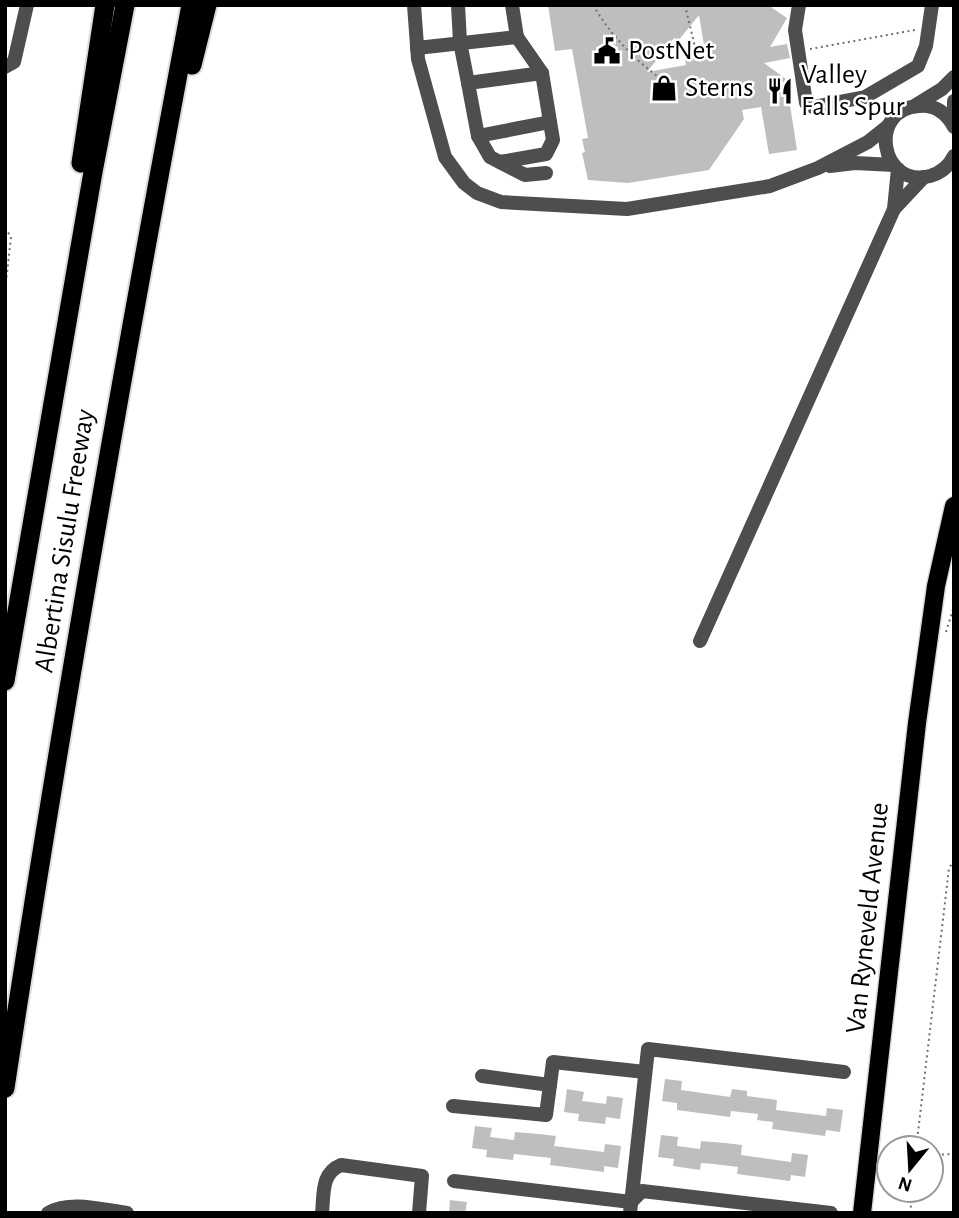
<svg xmlns="http://www.w3.org/2000/svg" width="959" height="1218" viewBox="0 0 959 1218" font-family="'Alegreya Sans',sans-serif">
<rect width="100%" height="100%" fill="#fff"/>
<g fill="#bebebe" fill-rule="evenodd">
<path d="M 548,5 L 768,5 L 787,18 L 770,47 L 787,44 L 790,58 L 764,63 L 786,79 L 797,150 L 769,154 L 761,107 L 742,110 L 744,119 L 709,170 L 628,183 L 588,180 L 582,153 L 585,152 L 582,139 L 588,138 L 572,49 L 555,51 ZM 699,15 L 704,45 L 689,48 L 684,54 L 686,65 L 647,72 L 674,38 L 678,41 Z"/>
<polygon points="665,1079 682,1081 681,1090 730,1097 732,1089 747,1091 747,1096 777,1100 776,1110 826,1116 827,1108 843,1110 840,1132 826,1130 825,1136 772,1129 773,1122 757,1120 758,1114 731,1111 730,1117 677,1110 677,1103 662,1101"/>
<polygon points="567,1089 584,1092 582,1101 606,1104 607,1096 623,1098 620,1119 606,1117 605,1124 578,1121 579,1114 564,1112"/>
<polygon points="475,1126 492,1128 490,1137 514,1140 515,1132 539,1134 556,1136 554,1146 604,1152 605,1144 621,1146 618,1168 604,1166 604,1172 550,1165 551,1158 514,1154 513,1160 486,1157 487,1150 472,1148"/>
<polygon points="661,1135 678,1137 677,1146 700,1149 701,1141 725,1143 742,1145 741,1155 791,1162 792,1153 808,1155 805,1177 791,1175 790,1181 737,1174 738,1167 714,1164 701,1163 700,1170 673,1166 674,1159 658,1157"/>
<polygon points="450,1200 467,1202 465,1213 449,1213"/>
</g>
<g fill="none" stroke-linecap="round" stroke-linejoin="round">
<g stroke="#dbdbdb" stroke-width="21">
<polyline id="major" points="862,1213 917,723 936,586 954,506"/>
</g>
<g stroke="#dbdbdb" stroke-width="23">
<g id="highway">
<polyline points="192,65 207,5"/>
<polyline points="81,163 105,5"/>
<polyline points="5,681 93,172 125,5"/>
<path d="M 5,1088 C 60,726 123,365 191,5"/>
</g>
</g>
<g stroke="#707070" stroke-width="2" stroke-dasharray="2 3.5" stroke-linecap="butt">
<path d="M 593,5 C 610,34 631,56 657,76"/>
<polyline points="685,5 695,47"/>
<polyline points="810,49 915,30"/>
<polyline points="5,228 11,237 5,291"/>
<polyline points="946,632 954,606"/>
<polyline points="923,1148 917,1141 949,868 954,861"/>
<polyline points="931,1155 954,1154"/>
<polyline points="910,1213 913,1190"/>
</g>
<g stroke="#4e4e4e" stroke-width="14">
<polyline points="414,5 418,59 445,157 464,183 477,193 501,202 627,209 770,186 818,168 868,142 888,126"/>
<polyline points="458,5 460,42 468,83"/>
<polyline points="799,5 795,30 806,103 813,107 865,97 918,66 926,46 932,5"/>
<polyline points="417,48 517,37"/>
<polyline points="5,67 14,62 27,5"/>
<polyline points="542,73 468,83 478,136 490,157 525,175 546,173"/>
<polyline points="954,101 954,122"/>
<polyline points="916,105 942,89 954,77"/>
<path d="M 954,127 C 947,113 934,104 919,106 C 867,109 880,189 930,176 C 941,173 949,166 954,156"/>
<polyline points="478,136 550,122"/>
<polyline points="500,162 546,154 553,140 542,73 517,37 512,5"/>
<polyline points="830,166 855,163 894,165"/>
<polyline points="894,209 924,177"/>
<polyline points="700,641 894,209 898,169"/>
<polyline points="482,1076 550,1085"/>
<polyline points="453,1106 546,1115 553,1062 645,1072"/>
<polyline points="454,1181 631,1202 642,1191 831,1213"/>
<path d="M 48,1213 C 71,1200 103,1210 127,1213"/>
<path d="M 322,1213 C 324,1194 321,1173 341,1165 L 422,1176 L 419,1213"/>
<polyline points="630,1213 648,1049 844,1072"/>
</g>
<use href="#major" stroke="#000" stroke-width="18"/>
<use href="#highway" stroke="#000" stroke-width="19"/>
</g>
<defs>
<g id="civic-bare" transform="scale(2.1)"><path d="M-.6-6.5H3V-4.5H.6V-3L4-1V1h2V6H-6V1h2V-1L-.6-3ZM-1.2 2.5V6h2.4V2.5Z" fill="#000" stroke="#fff" stroke-width="2.5" paint-order="stroke"/></g>
<g id="shop-bare" transform="scale(2.1)"><path d="M-5-2.5h2.3a2.7 3.5 0 0 1 5.4 0H5L5.5 6h-11ZM-1.5-2.5h3a1.5 2.3 0 0 0-3 0Z" fill="#000" stroke="#fff" stroke-width="2.5" paint-order="stroke"/></g>
<g id="restaurant-bare" transform="scale(2.1)"><path d="M-5-6h1v4h1v-4h1v4h1v-4h1v5L-1.5 .5V6h-2V.5L-5-1ZM5-6V6H3V1.5H1.5Q1.5-4 5-6Z" fill="#000" stroke="#fff" stroke-width="2.5" paint-order="stroke"/></g>
</defs>
<g fill-rule="evenodd">
<use href="#civic-bare" x="607" y="51"/>
<use href="#shop-bare" x="664" y="88"/>
<use href="#restaurant-bare" x="780" y="91"/>
</g>
<g text-anchor="middle" dominant-baseline="central" stroke-width="5" stroke-linejoin="round" paint-order="stroke">
<g font-size="28" fill="#000" stroke="#fff" text-anchor="start">
<text x="628" y="51">PostNet</text>
<text x="801" y="75">Valley<tspan x="801" dy="32">Falls Spur</tspan></text>
<text x="685" y="88">Sterns</text>
</g>
<g font-size="28" fill="#000" stroke="#fff">
<text transform="translate(65 541) rotate(-81)">Albertina Sisulu Freeway</text>
<text transform="translate(868 918) rotate(-84)">Van Ryneveld Avenue</text>
</g>
</g>
<rect width="959" height="1218" fill="none" stroke="#000000" stroke-width="14"/>
<g transform="translate(910 1169) rotate(198)"><circle r="33" fill="#ffffff" stroke="#999999" stroke-width="2"/>
<path d="M0-5L12 26L0 18L-12 26Z" fill="#000000"/>
<text y="-10" font-size="19" font-weight="bold" text-anchor="middle" fill="#000000">N</text>
</g>
</svg>
